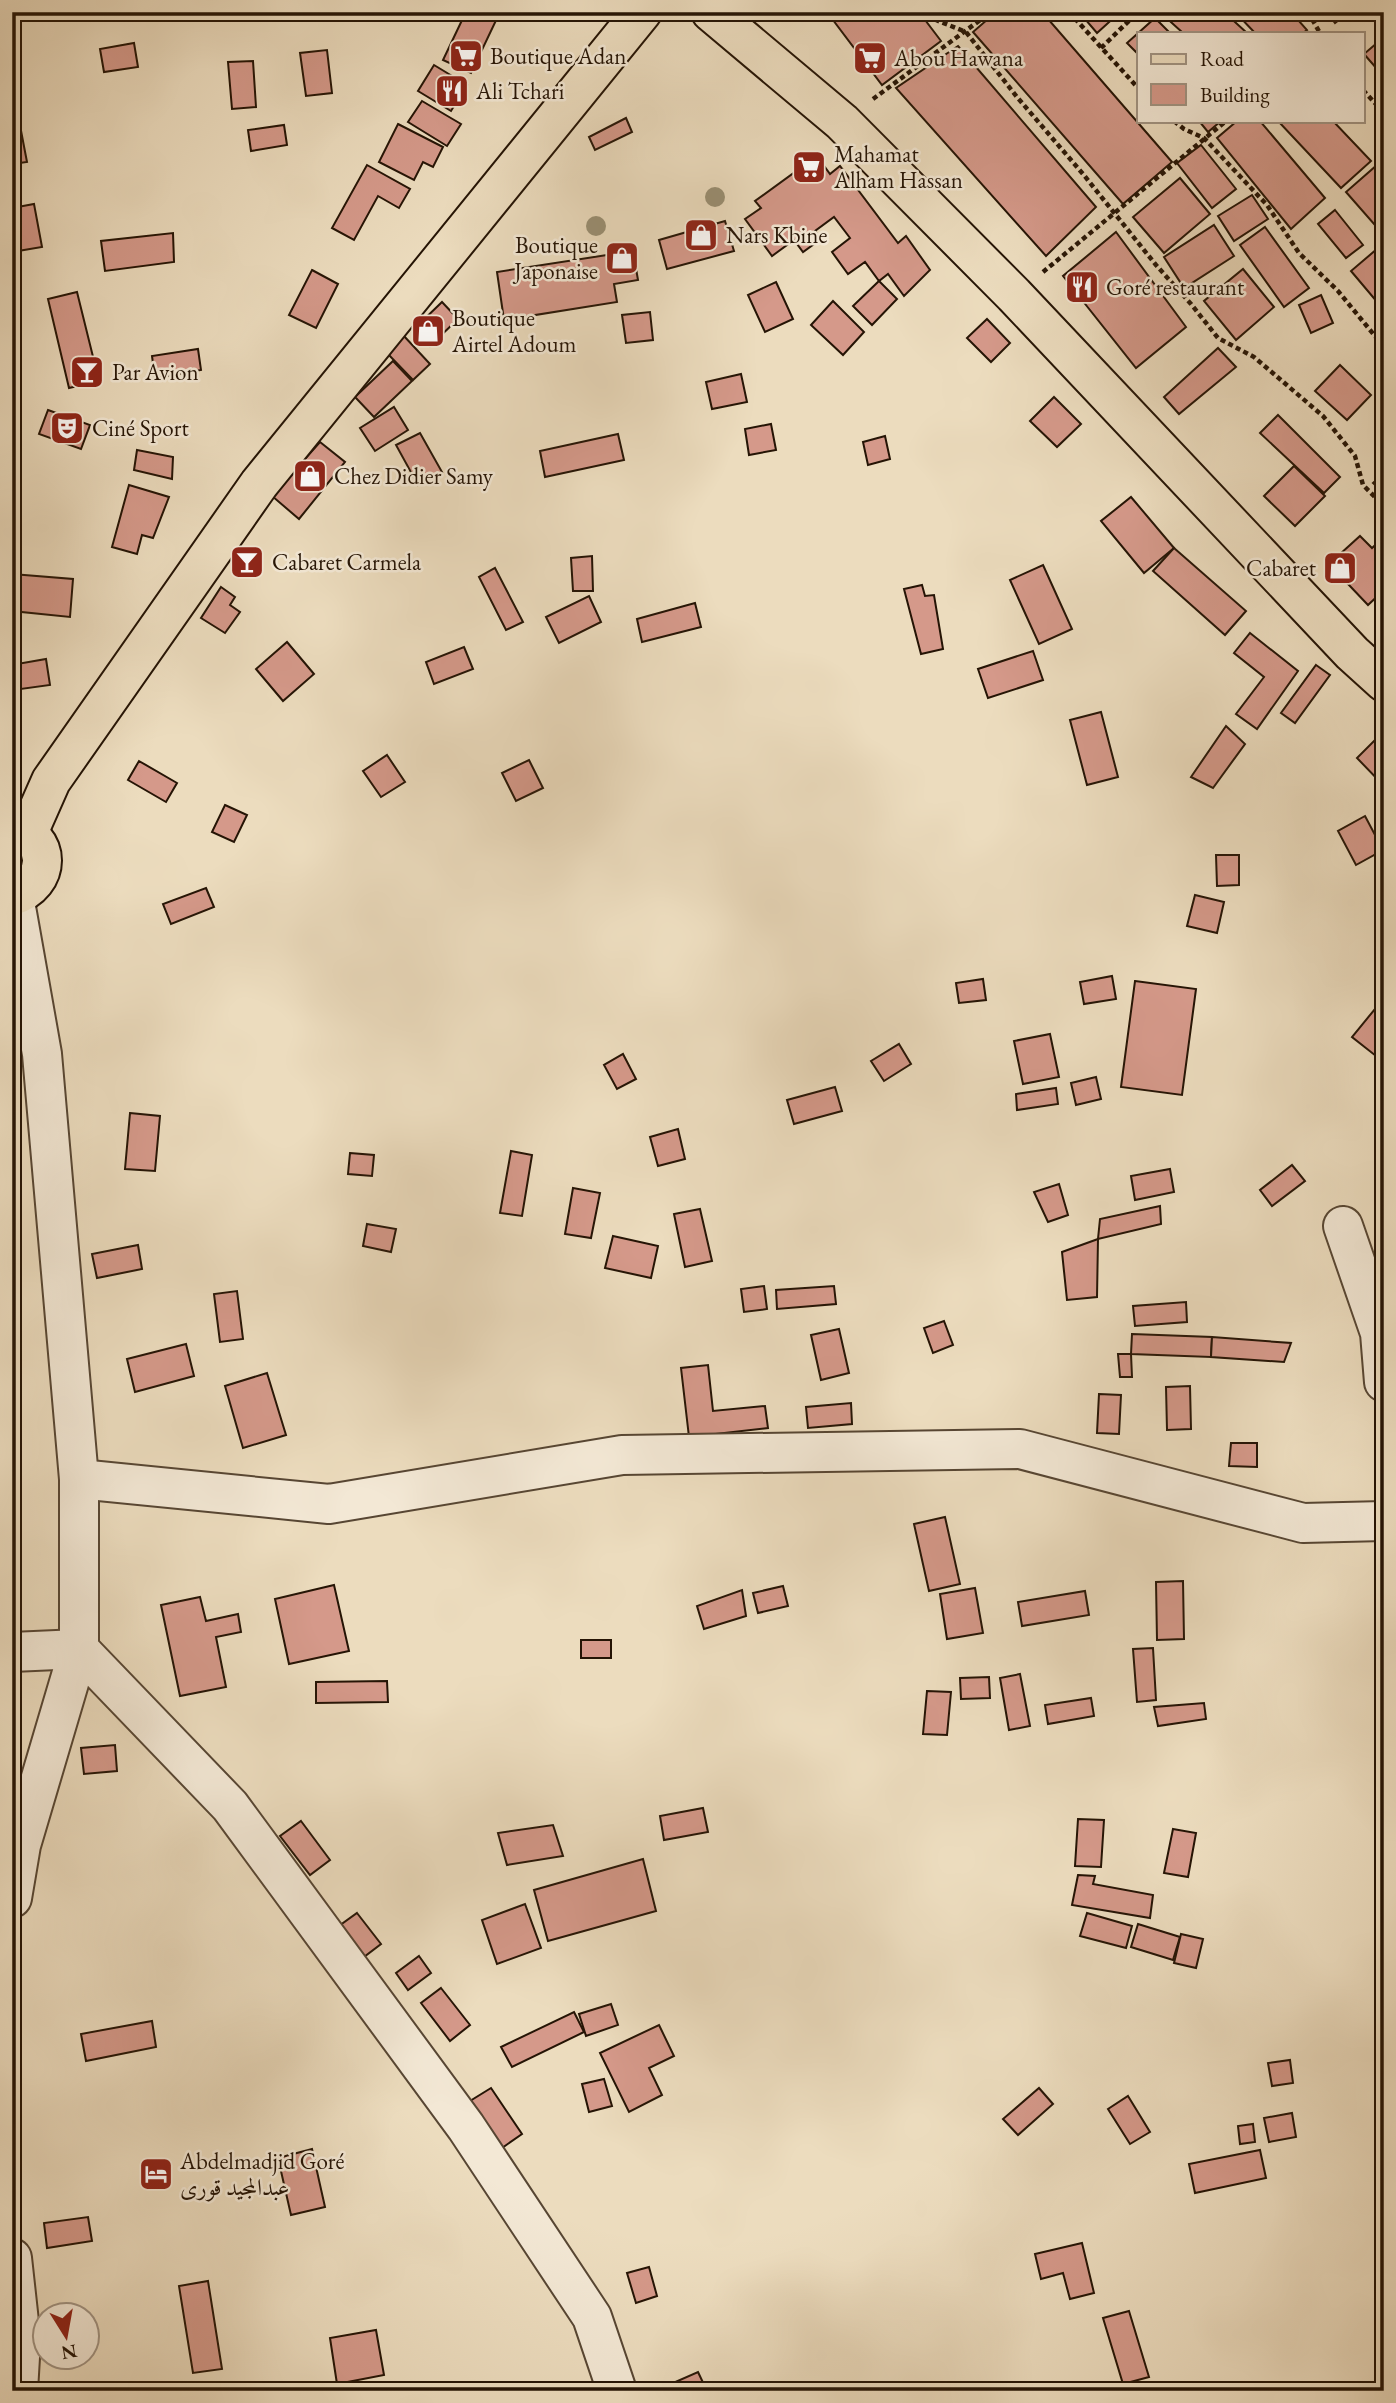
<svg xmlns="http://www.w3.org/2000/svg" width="1396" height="2403" viewBox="0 0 1396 2403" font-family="'EB Garamond',Amiri,serif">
<rect width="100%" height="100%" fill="#ecdcbe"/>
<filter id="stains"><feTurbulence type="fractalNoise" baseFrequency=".00286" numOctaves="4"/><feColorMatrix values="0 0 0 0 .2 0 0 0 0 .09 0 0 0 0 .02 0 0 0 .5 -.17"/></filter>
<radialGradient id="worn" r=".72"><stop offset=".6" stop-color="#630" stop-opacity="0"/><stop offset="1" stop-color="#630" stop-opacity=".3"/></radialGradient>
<g fill="#d5998a" stroke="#251405" stroke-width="2">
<polygon points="458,12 500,12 471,73 443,60 464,16"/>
<polygon points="827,12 919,12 941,41 882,85"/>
<polygon points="996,12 1042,12 1172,162 1123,204 973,32"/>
<polygon points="1079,12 1116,12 1118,14 1097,33"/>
<polygon points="1164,12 1224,12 1247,33 1183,33 1162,14"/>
<polygon points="1235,12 1291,12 1307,30 1303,33 1255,33"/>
<polygon points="1327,12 1349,12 1335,23"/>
<polygon points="1155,18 1170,33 1139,33 1139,55 1127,43"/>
<polygon points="1384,37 1384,77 1364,54"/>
<polygon points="134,43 138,67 104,72 100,49"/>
<polygon points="958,46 1096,207 1046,256 896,88"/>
<polygon points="327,50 332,93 306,96 300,53"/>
<polygon points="253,61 256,107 232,109 228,62"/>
<polygon points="434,65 467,85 451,111 418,91"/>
<polygon points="422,101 461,124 447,146 408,122"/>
<polygon points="18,115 27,162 12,164 12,116"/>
<polygon points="626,118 632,132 595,150 589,137"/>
<polygon points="1199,121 1221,121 1208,132"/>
<polygon points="1237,121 1260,121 1325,198 1291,229 1217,138"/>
<polygon points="1278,121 1333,121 1371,161 1341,188"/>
<polygon points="398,124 443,147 433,167 423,162 414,180 379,162"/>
<polygon points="284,125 287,145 251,151 248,130"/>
<polygon points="1201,145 1236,189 1212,208 1177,163"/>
<polygon points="817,156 830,174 840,166 898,243 906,236 930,270 904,296 888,274 879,281 865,262 848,274 832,252 850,238 834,217 815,231 821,239 803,252 794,240 772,256 745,219 761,208 755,201"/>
<polygon points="367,165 410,189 399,208 378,196 354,240 332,228"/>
<polygon points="1377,165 1384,173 1384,230 1381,232 1346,192"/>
<polygon points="1180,178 1210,214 1164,253 1133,217"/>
<polygon points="1252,195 1268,219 1234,241 1218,216"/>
<polygon points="34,204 42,247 12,252 12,208"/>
<polygon points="1335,210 1363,245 1346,258 1318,224"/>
<polygon points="725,221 734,251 667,269 659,240"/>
<polygon points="1214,225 1234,256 1184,288 1164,257"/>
<polygon points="1265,227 1309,288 1284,307 1240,245"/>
<polygon points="1116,232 1186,327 1136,368 1063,276"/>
<polygon points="173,233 174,262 105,271 101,241"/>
<polygon points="1384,243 1384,309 1383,309 1351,271"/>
<polygon points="633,251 638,280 614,284 617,302 504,320 497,272"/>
<polygon points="1243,269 1274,307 1236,340 1204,301"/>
<polygon points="312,270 338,284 316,328 289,315"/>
<polygon points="879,281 897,299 872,325 853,306"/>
<polygon points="776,282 793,319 765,332 748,295"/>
<polygon points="77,292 99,381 69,388 48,299"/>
<polygon points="1321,295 1333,323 1311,333 1299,305"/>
<polygon points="833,301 864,332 843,355 811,325"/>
<polygon points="442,302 458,319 430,346 414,329"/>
<polygon points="650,312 653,340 626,343 622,315"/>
<polygon points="987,319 1010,343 991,362 967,338"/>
<polygon points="403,335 430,364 413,380 386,352"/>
<polygon points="1218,348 1236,367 1179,414 1164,397"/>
<polygon points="198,349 201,370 155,378 152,356"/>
<polygon points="393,361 412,381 374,417 355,397"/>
<polygon points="1340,365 1371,395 1347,420 1315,391"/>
<polygon points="741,374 747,402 712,409 706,382"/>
<polygon points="1054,397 1081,424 1057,447 1030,421"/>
<polygon points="394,407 408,430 375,451 360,428"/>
<polygon points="48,410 90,425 81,449 39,434"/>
<polygon points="1278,415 1340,477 1324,493 1260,433"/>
<polygon points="771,424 776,450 749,455 745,429"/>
<polygon points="420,433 442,472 418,485 396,445"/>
<polygon points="618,434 624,460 545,477 540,451"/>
<polygon points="885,436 890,459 868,465 863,442"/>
<polygon points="320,442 345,462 299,519 272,496"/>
<polygon points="137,450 173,457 172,479 134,470"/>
<polygon points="1294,466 1325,496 1295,526 1264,496"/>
<polygon points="1384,473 1384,493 1373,483"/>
<polygon points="129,485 169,497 153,538 142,535 137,554 112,547"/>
<polygon points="1131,497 1174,548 1144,573 1101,521"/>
<polygon points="1360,536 1372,548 1384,537 1384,590 1368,605 1329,564"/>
<polygon points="1174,548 1246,611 1225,635 1153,571"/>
<polygon points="245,553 256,562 248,572 237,564"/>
<polygon points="592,556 593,591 573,591 571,558"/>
<polygon points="1043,565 1072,629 1039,644 1010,580"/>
<polygon points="495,568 523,622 506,630 479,577"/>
<polygon points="12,574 73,579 70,617 12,611"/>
<polygon points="922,585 925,596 934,595 943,649 921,654 904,589"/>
<polygon points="221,587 235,597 230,605 240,612 225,633 201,618"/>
<polygon points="589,596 601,622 559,643 546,617"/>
<polygon points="695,603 701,627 642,642 637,619"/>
<polygon points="1250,633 1298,671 1257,729 1236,714 1264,677 1234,653"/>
<polygon points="287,642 314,674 283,701 256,669"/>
<polygon points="464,647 473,669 434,684 426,662"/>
<polygon points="1033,651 1043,680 988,698 978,669"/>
<polygon points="46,659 50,685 21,689 17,664"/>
<polygon points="1316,665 1330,675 1295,723 1281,713"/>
<polygon points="1101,712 1118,777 1087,785 1070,720"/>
<polygon points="1226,726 1245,744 1213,788 1191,777"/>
<polygon points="1381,734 1384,736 1384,786 1357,758"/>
<polygon points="387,755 405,782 381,797 363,771"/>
<polygon points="529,760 543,788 516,801 502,773"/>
<polygon points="139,761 177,783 166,802 128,780"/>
<polygon points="225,805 247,815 234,842 212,832"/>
<polygon points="1365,816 1383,850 1356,865 1338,831"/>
<polygon points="1216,855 1239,855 1239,885 1217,886"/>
<polygon points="206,888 214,907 171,924 163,904"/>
<polygon points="1195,895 1224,902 1217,933 1187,926"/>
<polygon points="1112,976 1116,999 1084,1004 1080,982"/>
<polygon points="983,979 986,1000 959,1003 956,983"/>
<polygon points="1135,981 1196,989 1182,1095 1121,1087"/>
<polygon points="1384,998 1384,1047 1376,1056 1352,1037"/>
<polygon points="1050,1034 1059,1077 1023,1084 1014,1041"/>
<polygon points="899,1044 911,1064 884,1081 871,1061"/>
<polygon points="623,1054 636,1079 617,1089 604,1065"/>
<polygon points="1096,1077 1101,1099 1076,1105 1071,1083"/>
<polygon points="835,1087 842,1111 794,1124 787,1100"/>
<polygon points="1056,1088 1058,1104 1017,1110 1016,1094"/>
<polygon points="130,1113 160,1116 155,1171 125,1169"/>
<polygon points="678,1129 685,1159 658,1166 650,1137"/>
<polygon points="511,1151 532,1155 522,1216 500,1213"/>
<polygon points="350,1153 374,1155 372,1176 348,1174"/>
<polygon points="1292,1165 1305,1181 1272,1206 1260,1190"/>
<polygon points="1170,1169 1174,1192 1135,1200 1131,1176"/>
<polygon points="1059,1184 1068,1215 1048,1222 1034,1192"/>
<polygon points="573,1188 600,1193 591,1238 565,1234"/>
<polygon points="1160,1206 1161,1224 1098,1239 1100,1219"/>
<polygon points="700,1209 712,1261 685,1267 674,1214"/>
<polygon points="367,1224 396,1229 391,1252 363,1246"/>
<polygon points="613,1236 658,1246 651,1278 605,1268"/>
<polygon points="1098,1239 1097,1297 1067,1300 1062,1252"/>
<polygon points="138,1245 142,1269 97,1278 92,1254"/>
<polygon points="764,1286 767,1309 744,1312 741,1289"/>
<polygon points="834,1286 836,1304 777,1309 776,1290"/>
<polygon points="237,1291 243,1339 220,1342 214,1294"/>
<polygon points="1186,1302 1187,1322 1135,1326 1133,1306"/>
<polygon points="944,1321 953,1345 933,1353 924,1328"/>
<polygon points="839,1329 849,1373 821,1380 811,1335"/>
<polygon points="1132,1334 1212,1337 1211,1357 1131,1354"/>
<polygon points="1212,1337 1291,1343 1284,1362 1211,1357"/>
<polygon points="186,1344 194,1376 135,1392 127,1359"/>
<polygon points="1118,1354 1131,1354 1132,1377 1120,1377"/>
<polygon points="708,1365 713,1411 765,1406 768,1428 689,1437 681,1368"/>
<polygon points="267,1373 286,1435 243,1448 225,1386"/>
<polygon points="1190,1386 1191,1429 1167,1430 1166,1387"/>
<polygon points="1099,1394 1121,1395 1119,1434 1097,1433"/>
<polygon points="851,1403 852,1424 808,1428 806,1407"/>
<polygon points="1231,1443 1257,1443 1257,1467 1229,1466"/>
<polygon points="945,1517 960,1584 929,1591 914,1524"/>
<polygon points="1183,1581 1184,1639 1157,1640 1156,1582"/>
<polygon points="334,1585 349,1651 289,1664 275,1599"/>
<polygon points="783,1586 788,1606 758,1613 753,1593"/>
<polygon points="975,1588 983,1633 947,1639 940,1594"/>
<polygon points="742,1590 746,1616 704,1629 697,1606"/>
<polygon points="1085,1591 1089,1615 1022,1626 1018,1602"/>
<polygon points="200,1597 206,1621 238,1614 241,1632 216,1637 226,1687 180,1696 161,1605"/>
<rect x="581" y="1640" width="30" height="18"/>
<polygon points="1153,1648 1156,1700 1137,1702 1133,1649"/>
<polygon points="1020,1674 1030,1726 1009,1730 1000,1678"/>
<polygon points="989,1677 990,1698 961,1699 960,1678"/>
<polygon points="387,1681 388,1702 316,1703 316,1682"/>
<polygon points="927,1691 951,1692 947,1735 923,1734"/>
<polygon points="1091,1698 1094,1716 1048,1724 1045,1705"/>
<polygon points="1204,1703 1206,1719 1158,1726 1154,1707"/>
<polygon points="115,1745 117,1771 84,1774 81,1748"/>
<polygon points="703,1808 708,1832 664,1840 660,1816"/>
<polygon points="1078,1819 1104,1820 1101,1867 1075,1866"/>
<polygon points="301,1821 330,1860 310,1875 280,1836"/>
<polygon points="553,1825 563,1856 507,1865 498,1833"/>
<polygon points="1173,1829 1196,1833 1188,1877 1164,1873"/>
<polygon points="643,1859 656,1911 548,1941 534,1890"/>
<polygon points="1078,1875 1095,1876 1093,1884 1153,1895 1150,1918 1072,1905"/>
<polygon points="525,1904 541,1948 497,1964 482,1920"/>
<polygon points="357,1913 381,1944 356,1963 332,1931"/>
<polygon points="1087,1913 1132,1926 1126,1948 1080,1936"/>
<polygon points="1138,1924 1180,1937 1173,1960 1131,1947"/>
<polygon points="1181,1934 1203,1939 1196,1968 1174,1963"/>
<polygon points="419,1956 431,1973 408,1990 396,1973"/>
<polygon points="441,1988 470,2025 450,2041 421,2003"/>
<polygon points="611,2004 618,2025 586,2036 579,2014"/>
<polygon points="574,2012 584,2032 512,2067 501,2047"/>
<polygon points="152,2021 156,2047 86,2061 81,2034"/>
<polygon points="659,2025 674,2056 649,2068 662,2095 629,2112 600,2053"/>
<polygon points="1290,2060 1293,2083 1272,2086 1268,2063"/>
<polygon points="604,2079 612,2106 589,2112 582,2084"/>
<polygon points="491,2088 522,2134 502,2148 470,2101"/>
<polygon points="1039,2088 1053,2104 1018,2135 1003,2119"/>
<polygon points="1128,2096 1150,2132 1130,2144 1108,2109"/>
<polygon points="1292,2113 1296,2137 1269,2142 1264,2118"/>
<polygon points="1253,2124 1255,2142 1240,2144 1238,2126"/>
<polygon points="312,2149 325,2207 291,2215 278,2158"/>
<polygon points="1260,2150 1266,2178 1195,2193 1189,2164"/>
<polygon points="88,2217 92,2241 47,2248 44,2223"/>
<polygon points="1082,2243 1094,2293 1070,2299 1063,2273 1041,2279 1035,2254"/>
<polygon points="649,2267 657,2296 636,2303 627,2273"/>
<polygon points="208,2281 222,2369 193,2373 179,2286"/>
<polygon points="1129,2311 1149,2377 1123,2384 1103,2318"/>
<polygon points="376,2330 384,2375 337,2384 330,2338"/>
<polygon points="698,2372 707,2391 677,2391 673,2383"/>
</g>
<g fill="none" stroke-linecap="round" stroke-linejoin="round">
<g stroke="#574633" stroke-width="42">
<g id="minor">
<polyline points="1343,1226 1380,1333 1384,1382"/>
<polyline points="79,1479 329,1504 622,1455 1020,1449 1303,1523 1384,1521"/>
<polyline points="12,1652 79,1649 230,1806 466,2127 592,2317 617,2391"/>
<polyline points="12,1898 21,1845 79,1649 79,1479 42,1054 14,896"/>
<polyline points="12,2258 21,2340 18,2391"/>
</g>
</g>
<g stroke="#251405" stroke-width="42">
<g id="major">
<polyline points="711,12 842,122 1014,295 1352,653 1384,682"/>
<path d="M 12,828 C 52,836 52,884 12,896"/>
<polyline points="28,833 51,781 259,484 642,12"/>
</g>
</g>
<g stroke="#251405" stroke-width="4.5" stroke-dasharray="5 3.5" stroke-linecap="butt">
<polyline points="930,12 936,20 966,32 1017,97 1083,174 1156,265 1191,304 1218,338 1254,357 1323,416 1355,456 1363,485 1384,506"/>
<polyline points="1069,12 1139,89"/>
<polyline points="1308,12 1320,33"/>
<polyline points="1101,48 1138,12"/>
<polyline points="1363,90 1384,113"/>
<polyline points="873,99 991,12"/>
<polyline points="1174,121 1184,129 1204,138 1267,205 1299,253 1338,291 1384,347"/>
<polyline points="1043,272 1226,121"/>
</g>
<use href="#minor" stroke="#f3e8d5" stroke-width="38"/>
<use href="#major" stroke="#ecdcbe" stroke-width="38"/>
</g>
<g fill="#9a9074">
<circle cx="715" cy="197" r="10"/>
<circle cx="596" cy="226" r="10"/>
</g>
<defs>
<g id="supermarket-square" transform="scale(1.75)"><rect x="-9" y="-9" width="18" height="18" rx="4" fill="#8f2418" stroke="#f3e8d5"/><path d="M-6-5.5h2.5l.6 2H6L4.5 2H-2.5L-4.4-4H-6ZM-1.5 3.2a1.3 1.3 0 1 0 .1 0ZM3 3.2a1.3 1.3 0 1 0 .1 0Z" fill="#fff"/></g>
<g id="restaurant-square" transform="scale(1.75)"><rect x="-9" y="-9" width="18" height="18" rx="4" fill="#8f2418" stroke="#f3e8d5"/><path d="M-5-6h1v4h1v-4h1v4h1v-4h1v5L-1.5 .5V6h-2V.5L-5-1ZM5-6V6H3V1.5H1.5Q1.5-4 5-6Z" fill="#fff"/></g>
<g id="shop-square" transform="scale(1.75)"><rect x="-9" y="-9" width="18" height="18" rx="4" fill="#8f2418" stroke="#f3e8d5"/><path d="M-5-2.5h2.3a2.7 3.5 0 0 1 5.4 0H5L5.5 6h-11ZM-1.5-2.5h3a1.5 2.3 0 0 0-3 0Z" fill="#fff"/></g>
<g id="bar-square" transform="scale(1.75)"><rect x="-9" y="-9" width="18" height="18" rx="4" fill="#8f2418" stroke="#f3e8d5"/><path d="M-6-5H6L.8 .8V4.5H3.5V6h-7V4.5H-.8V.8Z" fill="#fff"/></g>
<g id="theatre-square" transform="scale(1.75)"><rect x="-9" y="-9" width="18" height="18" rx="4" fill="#8f2418" stroke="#f3e8d5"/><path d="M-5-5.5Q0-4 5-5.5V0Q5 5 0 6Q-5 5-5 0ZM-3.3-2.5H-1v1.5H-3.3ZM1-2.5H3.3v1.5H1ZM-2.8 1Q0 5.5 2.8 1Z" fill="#fff"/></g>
<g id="hotel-square" transform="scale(1.75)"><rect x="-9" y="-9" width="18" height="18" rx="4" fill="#8f2418" stroke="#f3e8d5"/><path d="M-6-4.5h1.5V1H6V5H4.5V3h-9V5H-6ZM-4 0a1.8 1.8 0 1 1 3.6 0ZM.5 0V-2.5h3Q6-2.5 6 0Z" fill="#fff"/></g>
</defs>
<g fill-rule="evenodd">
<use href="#supermarket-square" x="466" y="56"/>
<use href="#supermarket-square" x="870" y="58"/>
<use href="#restaurant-square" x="452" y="91"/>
<use href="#supermarket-square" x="809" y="167"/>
<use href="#shop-square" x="701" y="235"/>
<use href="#shop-square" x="622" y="258"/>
<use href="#restaurant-square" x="1082" y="287"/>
<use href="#shop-square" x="428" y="331"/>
<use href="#bar-square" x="87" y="372"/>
<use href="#theatre-square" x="67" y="428"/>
<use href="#shop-square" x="310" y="476"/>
<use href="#bar-square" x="247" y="562"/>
<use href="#shop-square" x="1340" y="568"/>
<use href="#hotel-square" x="156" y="2174"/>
</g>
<g text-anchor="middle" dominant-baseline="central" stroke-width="5" stroke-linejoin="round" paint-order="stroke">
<g font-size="23" fill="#251405" stroke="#f3e8d5" text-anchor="start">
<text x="490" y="56">Boutique Adan</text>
<text x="894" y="58">Abou Hawana</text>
<text x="476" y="91">Ali Tchari</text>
<text x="834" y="154">Mahamat<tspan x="834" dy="26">Alham Hassan</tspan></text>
<text x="726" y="235">Nars Kbine</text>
<text x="598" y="245" text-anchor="end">Boutique<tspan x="598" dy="26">Japonaise</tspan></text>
<text x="1106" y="287">Goré restaurant</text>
<text x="452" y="318">Boutique<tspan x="452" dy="26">Airtel Adoum</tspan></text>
<text x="112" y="372">Par Avion</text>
<text x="92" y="428">Ciné Sport</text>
<text x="334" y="476">Chez Didier Samy</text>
<text x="272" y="562">Cabaret Carmela</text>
<text x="1316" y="568" text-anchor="end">Cabaret</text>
<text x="180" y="2161">Abdelmadjid Goré<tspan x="180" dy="26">عبدالمجيد قورى</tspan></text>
</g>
</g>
<rect width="1396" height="2403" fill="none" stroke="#ecdcbe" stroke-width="42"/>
<rect x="14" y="14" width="1368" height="2375" fill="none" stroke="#251405" stroke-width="3.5"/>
<rect x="21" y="21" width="1354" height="2361" fill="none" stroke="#251405" stroke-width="2"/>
<rect x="1137" y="32" width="228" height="91" fill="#f3e8d5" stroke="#a19382" stroke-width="2"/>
<rect x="1151" y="54" width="35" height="10" fill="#ecdcbe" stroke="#a19382" stroke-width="2"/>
<text x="1200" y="66" font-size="21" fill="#251405">Road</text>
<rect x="1151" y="84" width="35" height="21" fill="#d5998a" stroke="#a19382" stroke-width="2"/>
<text x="1200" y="102" font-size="21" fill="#251405">Building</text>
<g transform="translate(66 2336) rotate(169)"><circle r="33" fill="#f3e8d5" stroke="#a19382" stroke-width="2"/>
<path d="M0-5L12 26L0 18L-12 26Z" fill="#8f2418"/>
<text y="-10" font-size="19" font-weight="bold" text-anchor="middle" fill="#251405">N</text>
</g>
<rect width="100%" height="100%" filter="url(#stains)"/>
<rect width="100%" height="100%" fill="url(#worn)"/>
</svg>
